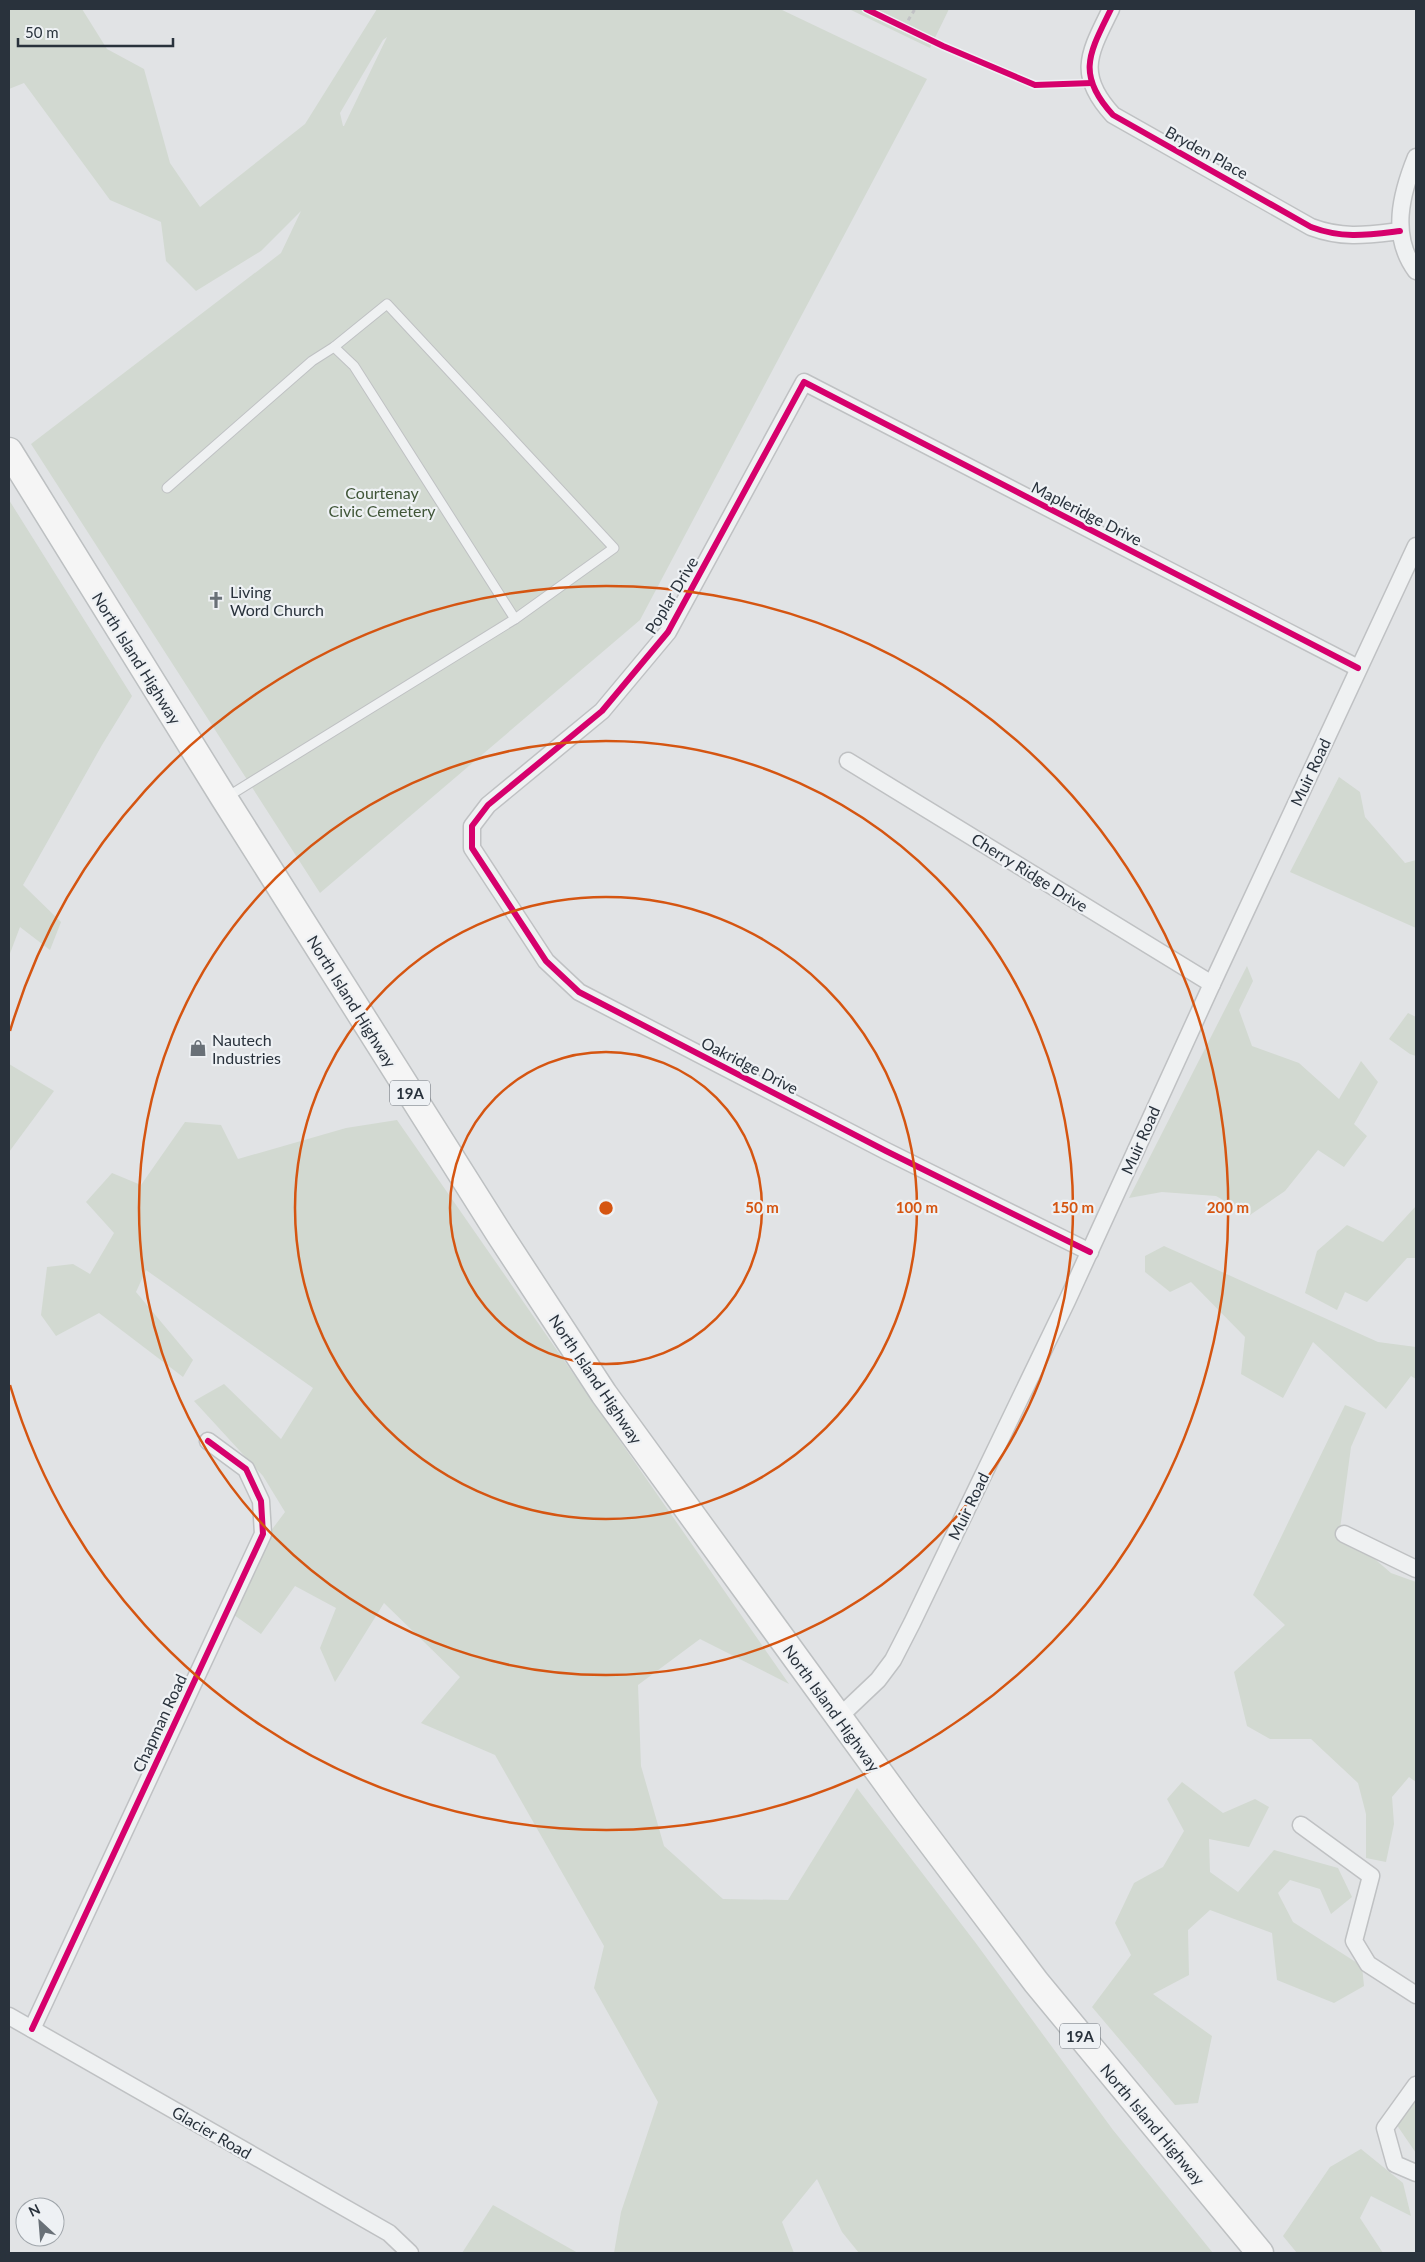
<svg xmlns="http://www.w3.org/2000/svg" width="1425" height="2262" viewBox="0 0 1425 2262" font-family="Lato,sans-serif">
<rect width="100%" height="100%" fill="#e1e3e5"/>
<g fill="#d2d9d1" fill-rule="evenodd">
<path d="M 9,9 L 82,9 L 107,49 L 144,69 L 170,163 L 200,207 L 305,124 L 377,9 L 780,9 L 927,79 L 640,620 L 320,893 L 31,444 L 281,253 L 301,211 L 261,251 L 196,291 L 166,261 L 161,222 L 110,200 L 24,83 L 9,89 ZM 387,37 L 344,126 L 343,126 L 340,113 L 383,40 Z"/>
<polygon points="849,9 949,9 930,48"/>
<polygon points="9,500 132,696 102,745 23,885 61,922 50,950 20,927 9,956"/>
<polygon points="1339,777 1360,792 1365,817 1405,863 1416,860 1416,928 1290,872"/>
<polygon points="1247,966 1253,981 1239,1010 1252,1046 1299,1063 1339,1099 1361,1061 1378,1082 1354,1124 1367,1136 1344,1167 1318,1150 1285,1191 1250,1215 1216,1196 1162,1192 1129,1198"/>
<polygon points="1408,1013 1416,1017 1416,1056 1410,1054 1389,1039"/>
<polygon points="9,1064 54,1091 9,1152"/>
<polygon points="397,1120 789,1684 700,1639 638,1685 641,1766 664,1846 723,1899 788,1900 857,1788 975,1942 1113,2130 1213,2253 859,2253 842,2232 817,2179 782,2222 794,2253 614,2253 621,2212 658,2102 594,1988 604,1946 495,1755 421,1723 460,1677 384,1603 335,1682 320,1648 336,1608 295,1586 261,1634 234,1615 261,1544 285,1512 263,1476 194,1401 224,1384 281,1439 313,1388 146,1270 136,1292 193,1360 183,1377 99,1313 56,1336 41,1315 47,1267 73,1264 90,1274 114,1233 86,1202 112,1173 141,1185 185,1122 221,1125 238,1159 346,1128"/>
<polygon points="1416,1206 1416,1258 1407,1258 1367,1302 1345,1292 1337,1310 1305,1293 1317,1251 1347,1225 1383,1242"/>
<polygon points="1164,1246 1378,1342 1416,1347 1416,1379 1411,1376 1386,1409 1313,1342 1283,1398 1241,1374 1245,1337 1191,1282 1170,1292 1145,1272 1145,1256"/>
<polygon points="1345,1405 1366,1413 1351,1447 1340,1529 1391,1573 1416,1582 1416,1782 1409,1777 1392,1797 1394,1824 1386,1862 1366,1858 1366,1814 1358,1783 1311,1739 1270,1739 1247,1726 1234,1672 1285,1625 1253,1595"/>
<polygon points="1182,1782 1223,1813 1255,1799 1269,1807 1249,1847 1209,1839 1210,1872 1238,1892 1274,1850 1338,1868 1352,1897 1331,1914 1320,1889 1290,1880 1278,1893 1293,1922 1362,1966 1364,1986 1334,2003 1277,1980 1272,1933 1210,1910 1188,1930 1189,1975 1153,1994 1212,2036 1198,2103 1175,2105 1092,2007 1131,1955 1115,1923 1134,1883 1163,1867 1184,1831 1167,1799"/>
<polygon points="1416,2090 1416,2153 1392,2118"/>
<polygon points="1361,2149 1403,2183 1411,2216 1371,2196 1360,2218 1383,2253 1297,2253 1283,2236 1330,2167"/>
<polygon points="493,2205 578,2253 462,2253"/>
</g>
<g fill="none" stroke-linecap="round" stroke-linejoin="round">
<g stroke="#bfc1c3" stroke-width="11">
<g id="service">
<polyline points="334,347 354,366 515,619"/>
<polyline points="167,488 312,361 334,347 387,304 614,548 515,619 227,797"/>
</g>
</g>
<g stroke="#bfc1c3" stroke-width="19">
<g id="minor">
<path d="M 1111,9 C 1090,52 1075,74 1113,115 L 1311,227 C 1343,239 1367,235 1400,231"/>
<path d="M 1416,157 C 1401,194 1390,236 1416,271"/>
<polyline points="848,761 1212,984"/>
<polyline points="1090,1252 886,1151 579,992 546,961 472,848 472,826 488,805 602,711 668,632 804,382 1358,668"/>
<polyline points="1344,1534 1416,1569"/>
<polyline points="839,1717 878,1680 893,1660 912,1623 1067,1301 1212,984 1416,546"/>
<polyline points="1301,1825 1371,1876 1354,1941 1368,1964 1416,1995"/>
<polyline points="9,2016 389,2233 410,2253"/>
<polyline points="32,2029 263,1534 261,1501 246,1469 208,1441"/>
<polyline points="1416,2085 1385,2128 1395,2164 1416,2173"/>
</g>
</g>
<g stroke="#bdc0c2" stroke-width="29">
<polyline id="primary" points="9,451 224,798 500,1235 604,1394 908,1812 1036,1982 1260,2253"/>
</g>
<polyline stroke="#c1c2c5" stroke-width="3" stroke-dasharray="4 4" stroke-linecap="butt" points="904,27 915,9"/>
<use href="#service" stroke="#eff1f2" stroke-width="9"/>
<use href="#minor" stroke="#eff1f2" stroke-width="16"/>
<use href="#primary" stroke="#f5f5f5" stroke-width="26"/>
<g stroke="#eef1f4" stroke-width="9">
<g id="cycleway">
<polyline points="866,9 943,46 1035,85 1092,83"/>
<path d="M 1111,9 C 1090,52 1075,74 1113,115 L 1311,227 C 1343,239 1367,235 1400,231"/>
<polyline points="1090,1252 886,1151 579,992 546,961 472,848 472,826 488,805 602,711 668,632 804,382 1358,668"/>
<polyline points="32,2029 263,1534 261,1501 246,1469 208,1441"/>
</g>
</g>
<use href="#cycleway" stroke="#d6006c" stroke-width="6"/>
</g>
<g fill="none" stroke="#d55511" stroke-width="2.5">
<circle cx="606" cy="1208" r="156"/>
<circle cx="606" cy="1208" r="311"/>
<circle cx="606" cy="1208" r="467"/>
<path d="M10 1031A622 622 0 1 1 10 1385"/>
</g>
<defs>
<g id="church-bare" transform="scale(1.35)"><path d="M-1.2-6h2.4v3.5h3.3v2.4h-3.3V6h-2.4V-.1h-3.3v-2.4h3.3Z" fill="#697077" stroke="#eef1f4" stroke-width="2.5" paint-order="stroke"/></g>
<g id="shop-bare" transform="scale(1.35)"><path d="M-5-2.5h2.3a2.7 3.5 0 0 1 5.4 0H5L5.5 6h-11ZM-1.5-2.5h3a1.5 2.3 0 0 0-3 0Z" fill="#697077" stroke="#eef1f4" stroke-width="2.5" paint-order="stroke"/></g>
</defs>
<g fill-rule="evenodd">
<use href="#church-bare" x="216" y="600"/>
<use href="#shop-bare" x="198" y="1048"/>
</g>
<g text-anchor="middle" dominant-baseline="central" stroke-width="4.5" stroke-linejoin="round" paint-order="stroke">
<g fill="#eef1f4" stroke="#646b73" stroke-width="1">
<rect x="390" y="1080.5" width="40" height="25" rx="4"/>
<rect x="1060" y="2023.5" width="40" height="25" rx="4"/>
</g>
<g font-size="15" font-weight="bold" fill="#29323c">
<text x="410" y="1093">19A</text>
<text x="1080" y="2036">19A</text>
</g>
<g font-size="16" fill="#29323c" stroke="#eef1f4">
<text transform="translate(1207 152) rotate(29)">Bryden Place</text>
<text transform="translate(1087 513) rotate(27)">Mapleridge Drive</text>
<text transform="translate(671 595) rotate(-59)">Poplar Drive</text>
<text transform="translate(137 658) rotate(58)">North Island Highway</text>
<text transform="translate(1310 772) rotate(-65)">Muir Road</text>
<text transform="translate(1030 872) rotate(32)">Cherry Ridge Drive</text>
<text transform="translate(352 1001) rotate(58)">North Island Highway</text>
<text transform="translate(750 1065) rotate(27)">Oakridge Drive</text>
<text transform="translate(1140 1140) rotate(-66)">Muir Road</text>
<text transform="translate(596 1379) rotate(56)">North Island Highway</text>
<text transform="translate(968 1506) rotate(-64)">Muir Road</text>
<text transform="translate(832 1708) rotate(54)">North Island Highway</text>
<text transform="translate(159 1723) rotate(-65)">Chapman Road</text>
<text transform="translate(1153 2124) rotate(50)">North Island Highway</text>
<text transform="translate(212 2132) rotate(30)">Glacier Road</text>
</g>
<g font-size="16" fill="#405638" stroke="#eef1f4">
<text x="382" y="492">Courtenay<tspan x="382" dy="18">Civic Cemetery</tspan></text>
</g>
<g font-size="16" fill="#29323c" stroke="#eef1f4" text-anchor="start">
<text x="230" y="591">Living<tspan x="230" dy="18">Word Church</tspan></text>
<text x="212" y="1039">Nautech<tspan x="212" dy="18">Industries</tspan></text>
</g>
</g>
<circle cx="606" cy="1208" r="8" fill="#d55511" stroke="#eef1f4" stroke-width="2.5"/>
<g font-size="15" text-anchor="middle" font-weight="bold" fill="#d55511" stroke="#eef1f4" stroke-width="4.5" stroke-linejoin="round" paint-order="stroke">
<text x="762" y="1213">50 m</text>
<text x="917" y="1213">100 m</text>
<text x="1073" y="1213">150 m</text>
<text x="1228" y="1213">200 m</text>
</g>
<rect width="1425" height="2262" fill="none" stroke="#29323c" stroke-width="20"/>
<g transform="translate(40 2222) rotate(334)"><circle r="24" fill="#eef1f4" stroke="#9fa5aa"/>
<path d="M0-4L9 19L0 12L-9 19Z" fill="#697077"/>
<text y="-8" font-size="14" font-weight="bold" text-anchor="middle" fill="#29323c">N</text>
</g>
<path d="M18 38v8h155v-8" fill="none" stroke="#29323c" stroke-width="2.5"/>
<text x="25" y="38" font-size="15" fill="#29323c" stroke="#eef1f4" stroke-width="4" paint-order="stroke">50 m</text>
</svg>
